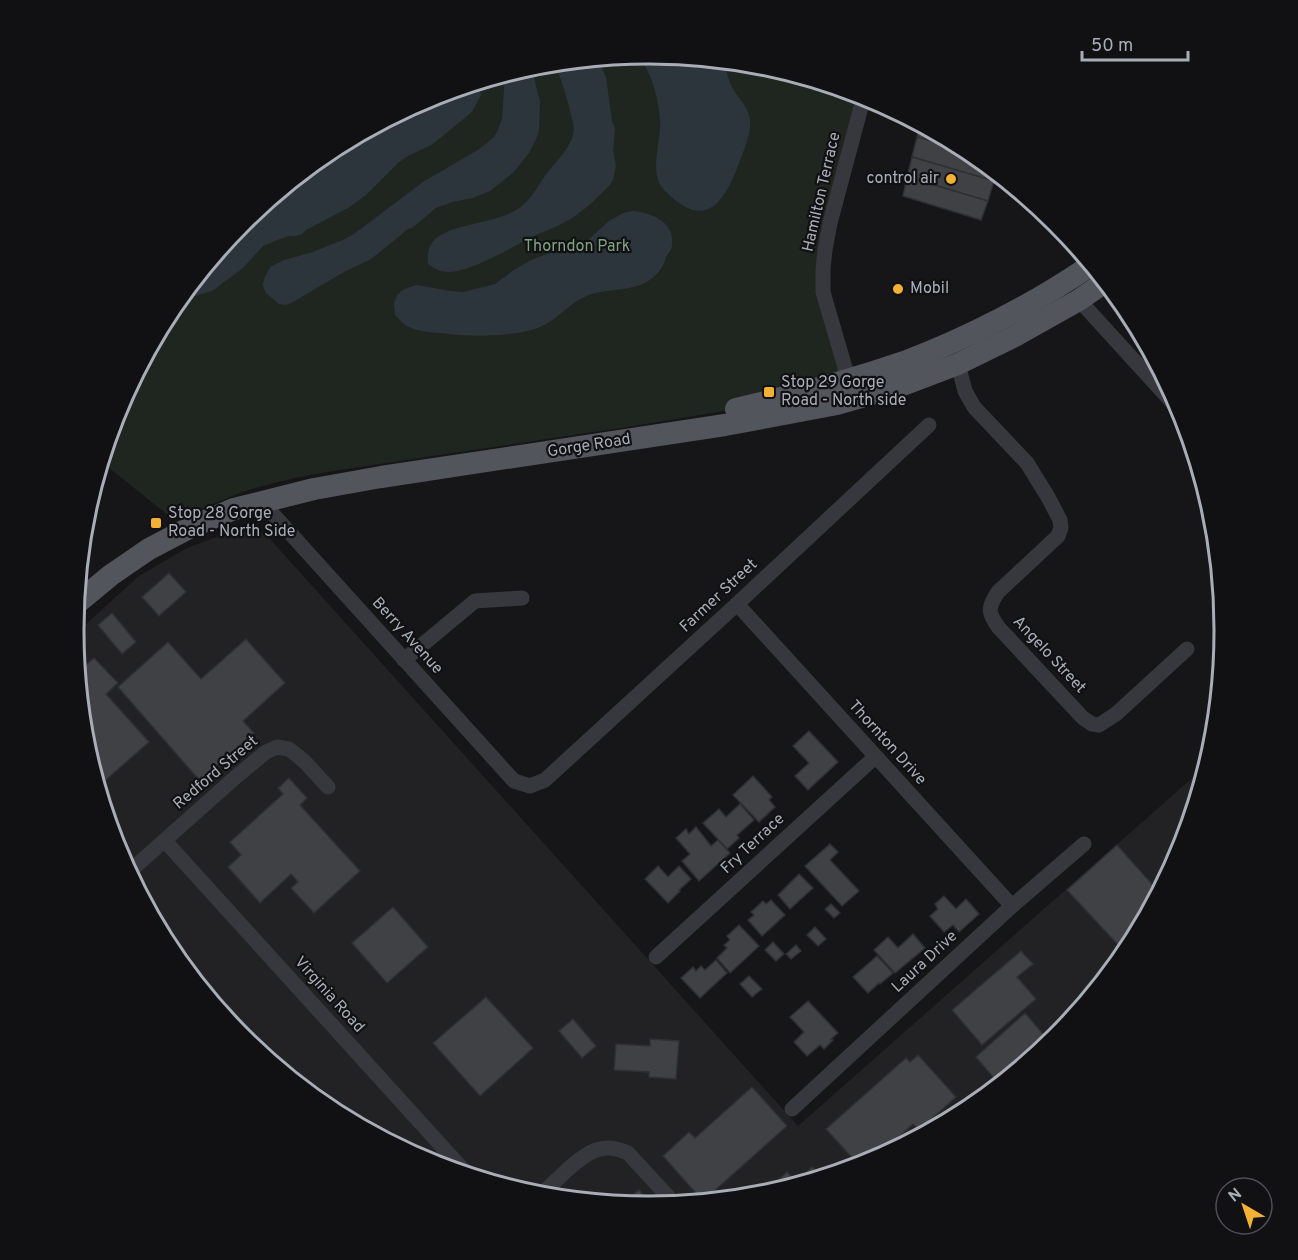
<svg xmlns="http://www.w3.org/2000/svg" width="1298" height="1260" viewBox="0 0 1298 1260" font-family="Overpass,sans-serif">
<rect width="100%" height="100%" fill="#161618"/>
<polygon fill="#222225" points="252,524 270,539 798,1126 1207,765 1181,851 1128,950 1056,1038 969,1109 869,1162 761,1195 649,1206 536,1195 428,1162 329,1109 241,1037 170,950 117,850 84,742 74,635 139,576 187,548"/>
<polygon fill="#1e261f" points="649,54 762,65 864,96 823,269 848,380 736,409 634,426 340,470 294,478 245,491 174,520 108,467 100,465 117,409 170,310 242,222 329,151 429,98 537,65"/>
<g fill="#2c353c">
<path d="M 649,54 L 723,61 C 727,70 728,80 732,87 C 738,99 746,102 750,119 C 752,132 744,150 739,163 C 723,206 704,231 664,190 C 648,173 662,139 660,119 C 658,97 652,72 637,55 Z"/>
<path d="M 598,59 L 606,77 L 612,121 L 615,128 L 613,151 L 616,166 L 613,180 L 610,185 C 598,197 586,209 572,218 C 560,226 547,230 534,236 C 512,247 473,271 449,272 C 441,272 435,269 428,264 C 427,255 428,246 435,239 C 454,223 493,224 516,210 C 533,200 539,182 551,168 C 560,158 573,144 574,129 C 574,123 571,117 570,111 C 566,95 561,79 555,63 Z"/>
<polygon points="531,67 540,101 539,130 537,137 529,153 513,173 490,191 473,198 452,202 436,208 412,228 406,230 401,235 371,259 344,272 293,302 286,305 279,304 266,293 263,286 264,279 270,267 284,260 313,252 345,239 354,234 423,182 476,151 487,143 494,137 497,132 502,119 505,75"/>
<polygon points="477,83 481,95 472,112 439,139 431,145 408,156 399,162 366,195 348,208 306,230 302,234 296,236 289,236 280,239 263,246 243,268 212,291 192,297 179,299 242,222 329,151 429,98"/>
<path d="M 633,211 C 652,213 675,222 672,245 C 672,250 668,253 666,257 C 664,266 659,273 651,279 C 634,292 609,288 589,295 C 572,301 560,317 544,325 C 521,337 475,337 449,334 C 436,332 421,333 409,327 C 404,325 399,319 395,315 L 394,303 L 397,295 L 404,289 L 417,285 L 451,291 L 463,292 L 495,284 L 514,270 L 531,260 L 550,253 L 566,251 L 574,247 L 582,245 L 586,242 L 609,221 L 623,213 Z"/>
</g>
<g fill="#404145" stroke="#303034" stroke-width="1.5">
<polygon points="921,125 969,151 971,152 917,137"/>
<polygon points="917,137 971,152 997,174 994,181 912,157"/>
<polygon points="912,157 994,181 988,201 907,177"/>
<polygon points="907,177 988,201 981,220 903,196"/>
<polygon points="169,573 186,592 159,616 142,597"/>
<polygon points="112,613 136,642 122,654 98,625"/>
<polygon points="246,639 285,683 243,721 254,733 200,781 118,687 168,642 201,679"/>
<polygon points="94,658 118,683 106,694 149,742 99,786 96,783 84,742 76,661 82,668"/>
<polygon points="809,731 838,762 808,790 795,776 809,763 793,746"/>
<polygon points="753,776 772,797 769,800 775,807 759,822 733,795"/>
<polygon points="289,778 307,798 300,805 360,871 314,913 291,888 298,882 291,874 260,903 228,867 241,855 230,842 283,794 278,788"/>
<polygon points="740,804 754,820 737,835 739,838 727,849 703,823 719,809 726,817"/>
<polygon points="696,827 711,846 718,840 730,853 699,881 682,861 690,854 676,838 686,829 689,834"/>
<polygon points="830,844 838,852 830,860 859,891 842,906 805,866"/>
<polygon points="1117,845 1159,892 1136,935 1121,948 1067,890"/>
<polygon points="658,866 668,877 679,866 691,879 679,890 680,891 668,903 645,879"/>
<polygon points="799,874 813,888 790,909 778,895"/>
<polygon points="944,896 956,909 966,899 979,914 959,932 953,925 944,932 930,916 938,909 935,904"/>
<polygon points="771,900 785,915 762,936 748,920 754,915 751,912 763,901 766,904"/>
<polygon points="831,904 840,913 834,918 825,909"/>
<polygon points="393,907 428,947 387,983 352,943"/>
<polygon points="739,925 759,946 730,973 717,958 727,948 724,945 730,940 727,936"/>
<polygon points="815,927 826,939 818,946 807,935"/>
<polygon points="913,934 925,948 895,973 874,950 888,937 898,948"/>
<polygon points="773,942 784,954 776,961 765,950"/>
<polygon points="796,945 801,951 791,959 786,954"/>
<polygon points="1021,951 1033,964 1017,977 1036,999 982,1045 952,1010"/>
<polygon points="877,956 893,973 880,984 879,983 868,993 853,977"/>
<polygon points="716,960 727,973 700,998 681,978 693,967 696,971 701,966 705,970"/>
<polygon points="749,976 762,989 752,997 740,984"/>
<polygon points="486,997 533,1048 480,1096 433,1043"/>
<polygon points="808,1001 838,1033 831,1039 833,1040 824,1049 820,1045 807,1056 794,1042 804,1032 790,1017"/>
<polygon points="1025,1013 1049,1041 999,1084 976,1057"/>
<polygon points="573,1019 596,1046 582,1058 559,1031"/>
<polygon points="650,1039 679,1041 676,1079 649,1077 649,1072 614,1070 616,1044 650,1046"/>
<polygon points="918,1055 956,1097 919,1130 913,1124 898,1138 903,1143 900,1146 869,1162 864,1157 857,1163 826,1129 906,1058 910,1062"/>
<polygon points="752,1087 787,1126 703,1201 663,1156 689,1132 695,1138"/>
<polygon points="812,1167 822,1177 766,1193 770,1190 769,1189 787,1172 796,1182"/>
<polygon points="639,1190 650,1204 647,1206 623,1203"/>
</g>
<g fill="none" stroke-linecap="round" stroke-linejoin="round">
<g stroke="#37383d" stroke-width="15">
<polyline points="1079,300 1182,413"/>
<path d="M 958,364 L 965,391 L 974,407 L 1027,463 L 1048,497 L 1060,520 L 1061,528 L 1058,536 L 998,592 C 987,608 988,613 999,628 L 1083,718 L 1092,724 L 1099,725 L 1116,714 L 1187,649"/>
<polyline points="851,388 823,292 823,269 825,250 830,223 864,96"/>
<polyline points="262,502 514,781 530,786 545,780 737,604 929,425"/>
<polyline points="737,604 1012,906"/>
<polyline points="404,660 475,601 522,598"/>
<polyline points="165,841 467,1174"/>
<polyline points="129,872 238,775 266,752 277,747 289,749 304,761 328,787"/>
<polyline points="656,957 875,757"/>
<polyline points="792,1109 1012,906 1084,844"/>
<path d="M 540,1195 C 549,1187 559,1178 568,1169 C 588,1152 602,1141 628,1153 L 674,1203"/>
</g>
<g stroke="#53555c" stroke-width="22">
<path d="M 736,409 C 793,396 849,381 904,362 C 966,339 1036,303 1091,265"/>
<polyline points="76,604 111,575 149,549 191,527 234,509 314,489 381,477 725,425 837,404 900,386 958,364 1015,336 1079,300 1105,282"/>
</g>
</g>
<g fill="#f2b134" stroke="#111113" stroke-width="2">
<circle cx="951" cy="179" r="6"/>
<circle cx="898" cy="289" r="6"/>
<rect x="763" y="386" width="12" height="12" rx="3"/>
<rect x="150" y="517" width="12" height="12" rx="3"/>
</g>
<g text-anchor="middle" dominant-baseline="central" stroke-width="4.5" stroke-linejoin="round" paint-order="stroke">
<g font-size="16" fill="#a8adb8" stroke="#111113" text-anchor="start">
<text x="939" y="179" text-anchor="end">control air</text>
<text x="910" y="289">Mobil</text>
<text x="781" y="383">Stop 29 Gorge<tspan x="781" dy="18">Road - North side</tspan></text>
<text x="168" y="514">Stop 28 Gorge<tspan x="168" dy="18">Road - North Side</tspan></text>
</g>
<g font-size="16" fill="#a8adb8" stroke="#111113">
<text transform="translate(822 192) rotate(-77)">Hamilton Terrace</text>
<text transform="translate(589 446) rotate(-9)">Gorge Road</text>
<text transform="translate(719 596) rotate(-43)">Farmer Street</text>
<text transform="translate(407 636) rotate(48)">Berry Avenue</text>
<text transform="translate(1049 655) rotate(47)">Angelo Street</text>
<text transform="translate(887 743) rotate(48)">Thornton Drive</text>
<text transform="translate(216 773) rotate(-40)">Redford Street</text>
<text transform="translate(753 844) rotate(-43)">Fry Terrace</text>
<text transform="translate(925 962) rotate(-43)">Laura Drive</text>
<text transform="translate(329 995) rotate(48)">Virginia Road</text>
</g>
<g font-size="16" fill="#7fa381" stroke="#111113">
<text x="577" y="247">Thorndon Park</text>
</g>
</g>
<path d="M0 0H1298V1260H0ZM649 64H649A565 565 0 0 1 1214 629V631A565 565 0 0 1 649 1196H649A565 565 0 0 1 84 631V629A565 565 0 0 1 649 64Z" fill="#111113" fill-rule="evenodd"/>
<path fill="none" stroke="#a8adb8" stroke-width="3" d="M649 64H649A565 565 0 0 1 1214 629V631A565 565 0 0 1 649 1196H649A565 565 0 0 1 84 631V629A565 565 0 0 1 649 64Z"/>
<g transform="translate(1244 1206) rotate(321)"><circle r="28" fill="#111113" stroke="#4d4f55" stroke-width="1.5"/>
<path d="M0-4.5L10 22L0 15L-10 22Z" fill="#f2b134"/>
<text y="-9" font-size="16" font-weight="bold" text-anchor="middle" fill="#a8adb8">N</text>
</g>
<path d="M1082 51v9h106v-9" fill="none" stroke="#a8adb8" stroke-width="3"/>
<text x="1091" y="51" font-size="18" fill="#a8adb8" stroke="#111113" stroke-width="4.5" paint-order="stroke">50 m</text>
</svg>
